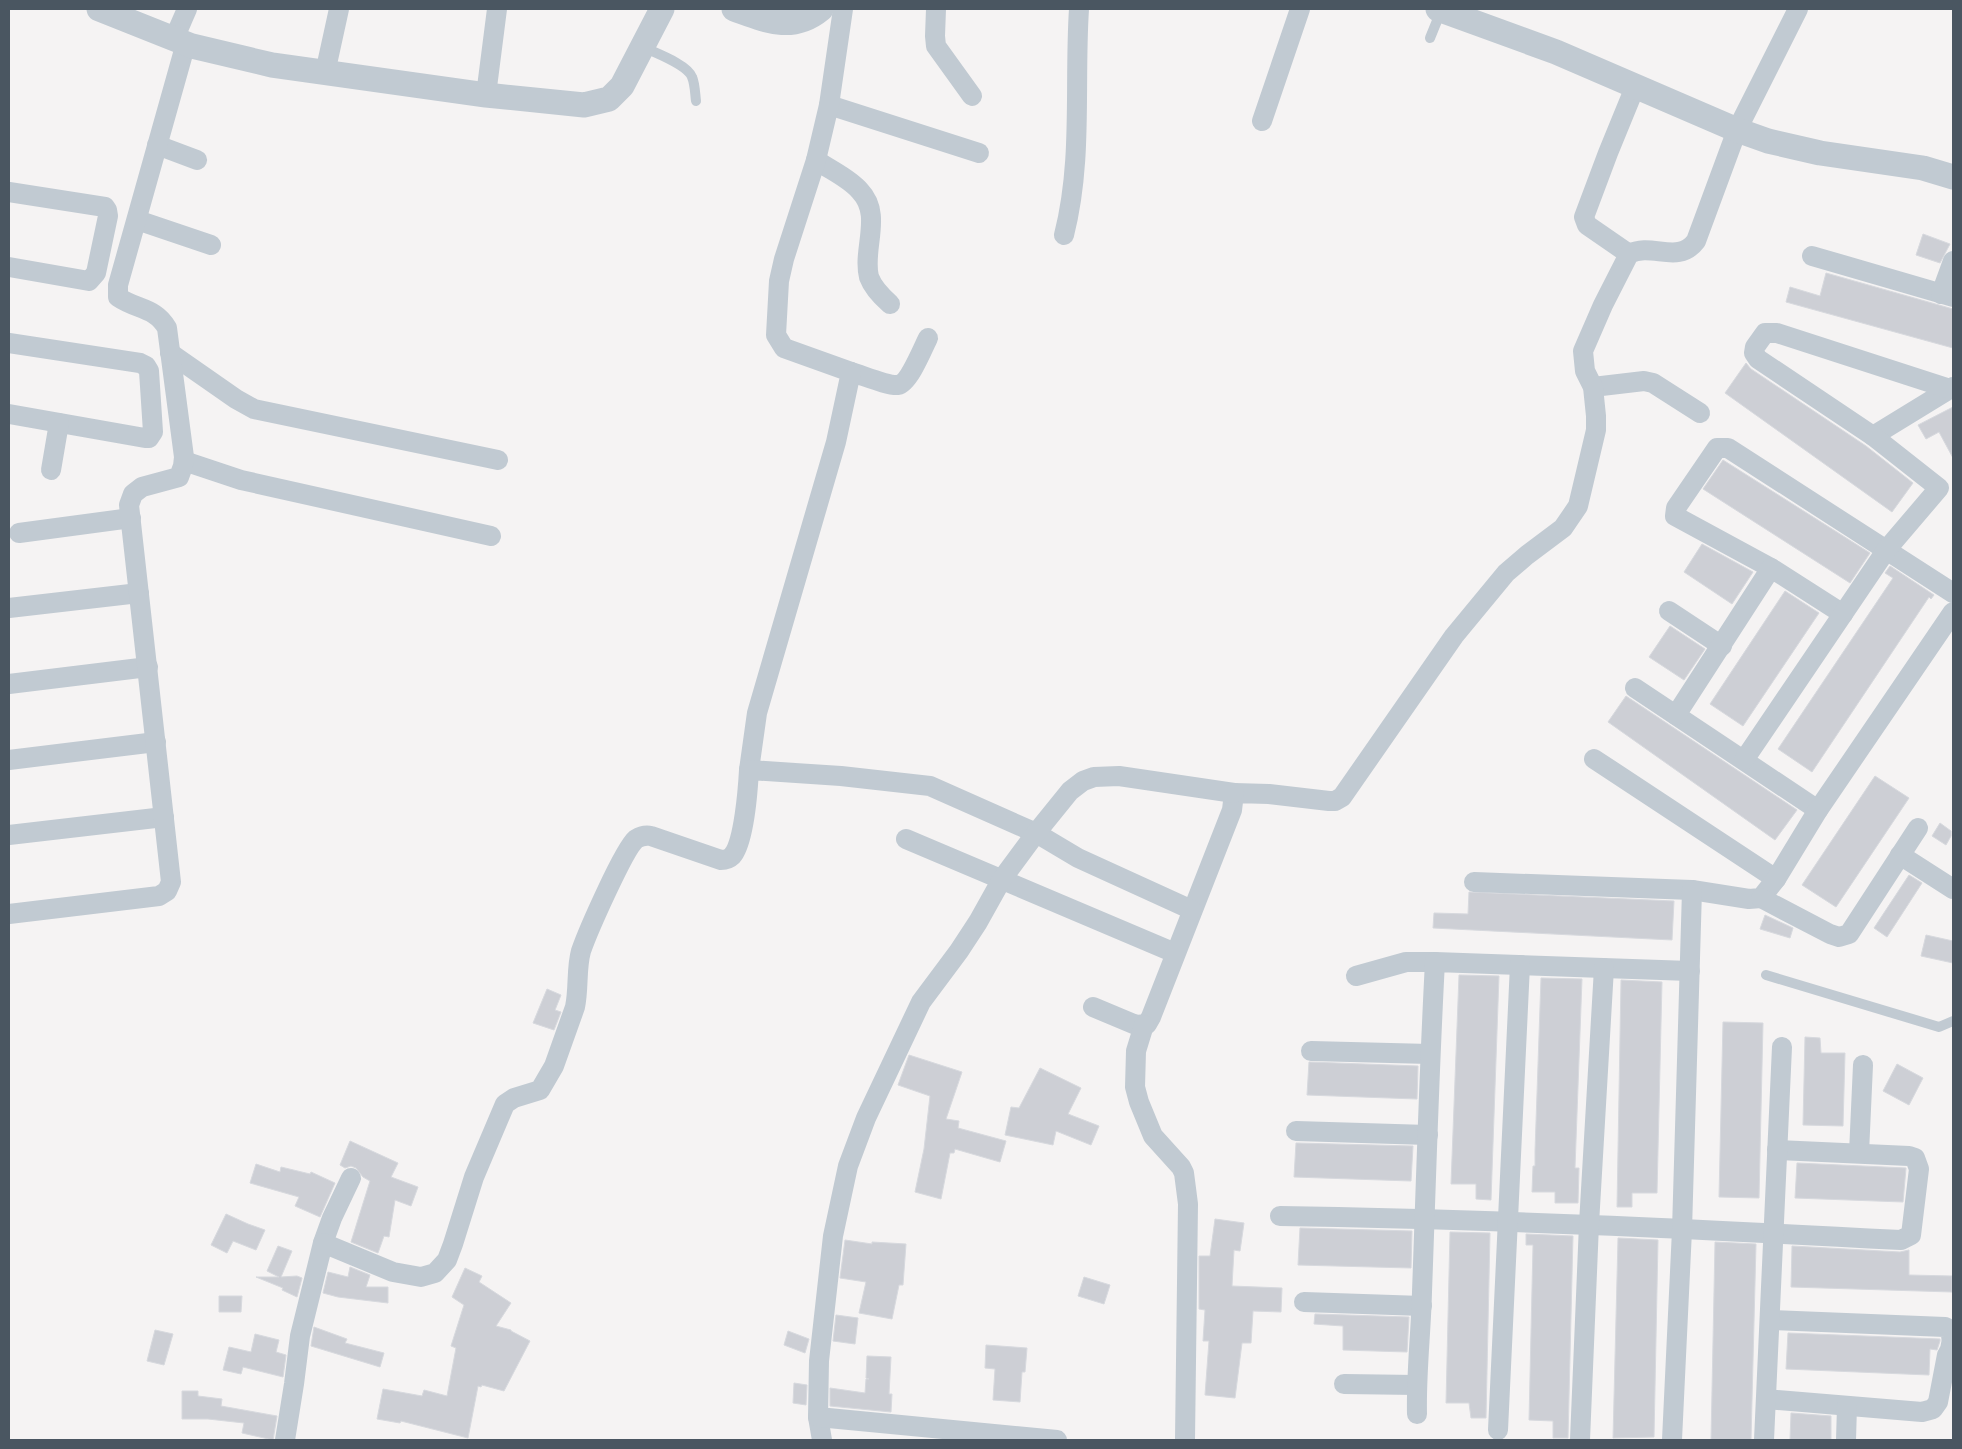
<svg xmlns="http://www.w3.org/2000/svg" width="1962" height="1449" viewBox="0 0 1962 1449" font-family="Quicksand,sans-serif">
<rect width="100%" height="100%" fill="#f5f3f3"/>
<g fill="#cdcfd5" stroke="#d7d9de">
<polygon points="1923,234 1950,244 1940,263 1916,255"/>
<polygon points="1826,273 1953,309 1953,348 1786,302 1790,287 1820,296"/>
<polygon points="1746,363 1751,369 1866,446 1913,483 1892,512 1725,393"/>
<polygon points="1953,407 1953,458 1939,432 1926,439 1918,425"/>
<polygon points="1723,460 1870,553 1850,583 1703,489"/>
<polygon points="1702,544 1753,572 1732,604 1684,572"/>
<polygon points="1890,566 1934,595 1931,599 1929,597 1812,772 1778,749 1893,578 1885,573"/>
<polygon points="1785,591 1819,613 1743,726 1710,704"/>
<polygon points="1670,626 1705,649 1684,680 1649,657"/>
<polygon points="1626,696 1797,810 1775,840 1608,722"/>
<polygon points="1875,776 1909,798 1836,907 1802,885"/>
<polygon points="1940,823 1951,831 1951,836 1946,845 1932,836"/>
<polygon points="1909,875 1922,883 1887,937 1874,928"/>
<polygon points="1469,892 1674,901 1672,940 1433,928 1434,913 1468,914"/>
<polygon points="1765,915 1793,928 1790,938 1760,929"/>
<polygon points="1926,935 1953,941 1953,963 1921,956"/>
<polygon points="1459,975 1499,976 1491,1200 1476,1199 1476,1184 1451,1184"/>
<polygon points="1541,978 1582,979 1575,1168 1579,1168 1578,1203 1555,1203 1555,1192 1532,1192 1533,1166 1535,1166 1535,1151"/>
<polygon points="1621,980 1662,982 1657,1193 1632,1193 1632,1207 1617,1207"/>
<polygon points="547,989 561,995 555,1010 561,1012 554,1030 533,1023"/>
<polygon points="1723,1022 1763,1023 1759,1198 1719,1197"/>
<polygon points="1805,1037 1820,1038 1821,1053 1845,1053 1843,1126 1803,1125"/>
<polygon points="909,1055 962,1072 946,1119 959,1121 958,1128 1006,1141 1000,1162 955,1149 954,1153 950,1153 941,1199 915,1192 924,1149 930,1096 898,1085"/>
<polygon points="1309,1062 1418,1066 1417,1099 1307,1095"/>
<polygon points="1897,1064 1923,1078 1909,1105 1883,1091"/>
<polygon points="1040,1068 1081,1088 1068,1114 1099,1126 1091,1145 1056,1131 1053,1145 1005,1135 1011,1107 1019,1108"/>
<polygon points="350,1141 398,1163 391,1177 418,1187 411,1206 395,1200 389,1237 384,1236 378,1253 351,1242 370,1181 363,1177 356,1168 351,1166 345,1168 340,1165"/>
<polygon points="1296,1143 1413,1146 1411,1181 1294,1177"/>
<polygon points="1797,1163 1906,1168 1903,1202 1795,1198"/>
<polygon points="256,1164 280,1172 281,1167 310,1174 311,1172 335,1183 320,1217 295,1206 299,1197 250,1183"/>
<polygon points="226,1214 248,1224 265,1230 256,1250 233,1241 227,1253 211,1245"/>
<polygon points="1215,1219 1244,1223 1240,1251 1234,1250 1232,1286 1282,1288 1281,1312 1253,1311 1251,1343 1242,1343 1235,1398 1205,1395 1209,1341 1203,1341 1205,1310 1199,1309 1199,1256 1210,1256"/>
<polygon points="1300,1228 1412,1231 1411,1268 1298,1265"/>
<polygon points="1450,1232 1490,1233 1486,1418 1471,1418 1469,1403 1446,1403"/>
<polygon points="1526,1234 1573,1236 1568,1438 1553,1438 1553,1421 1529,1420 1533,1245 1526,1245"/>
<polygon points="1618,1238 1658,1240 1654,1437 1613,1438"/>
<polygon points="845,1240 872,1244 872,1242 906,1244 903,1285 899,1285 892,1319 859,1313 866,1282 840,1278"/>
<polygon points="1715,1242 1756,1244 1751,1440 1711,1440"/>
<polygon points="278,1246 292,1251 281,1277 297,1276 302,1278 297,1297 282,1290 283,1288 256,1277 279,1277 267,1271"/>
<polygon points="1792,1246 1900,1252 1909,1250 1909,1275 1952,1276 1952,1292 1791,1287"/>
<polygon points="350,1267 370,1275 366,1287 388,1287 388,1303 338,1297 323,1293 328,1272 348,1277"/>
<polygon points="465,1268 482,1276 479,1282 511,1303 496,1326 511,1330 511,1331 530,1341 504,1391 482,1385 481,1387 478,1386 468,1438 401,1421 400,1423 377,1419 383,1389 422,1396 424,1390 447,1396 456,1348 451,1346 464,1305 452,1297"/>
<polygon points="1084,1277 1110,1285 1104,1304 1078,1296"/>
<polygon points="219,1296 242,1296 241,1312 219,1312"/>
<polygon points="1315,1314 1409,1317 1407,1352 1343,1350 1343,1326 1314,1324"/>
<polygon points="836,1315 858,1318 855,1344 833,1341"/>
<polygon points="314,1327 347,1339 345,1343 384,1353 380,1367 311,1346"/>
<polygon points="155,1330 173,1334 164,1365 147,1361"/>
<polygon points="788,1331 809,1339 805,1353 784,1345"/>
<polygon points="1788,1333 1940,1339 1940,1341 1937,1350 1930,1349 1929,1375 1786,1369"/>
<polygon points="255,1334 279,1340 276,1352 286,1355 283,1377 243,1367 241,1374 223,1370 229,1347 251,1352"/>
<polygon points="986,1345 1027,1348 1025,1372 1022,1372 1020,1402 993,1400 995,1369 985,1368"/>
<polygon points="867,1356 891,1357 889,1394 892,1394 891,1412 830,1406 830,1388 865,1393 866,1379 869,1379 866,1378"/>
<polygon points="794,1383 807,1385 806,1405 793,1403"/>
<polygon points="182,1391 198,1391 198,1396 222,1399 221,1406 277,1416 273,1440 242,1433 244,1423 208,1419 182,1419"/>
<polygon points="1791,1413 1831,1416 1831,1440 1790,1440"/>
</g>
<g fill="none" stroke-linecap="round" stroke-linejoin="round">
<g stroke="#c1cad2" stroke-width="10">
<polyline points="1430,38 1441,11"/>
<path d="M 643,47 C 655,53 687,64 692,77 C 695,84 695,93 696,101"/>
<polyline points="1766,975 1939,1027 1953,1021"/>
</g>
<g stroke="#c1cad2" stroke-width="20">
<polyline points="936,9 935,36 936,46 972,96"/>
<polyline points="174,39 187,9"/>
<polyline points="325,73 339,9"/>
<polyline points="486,95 497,9"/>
<polyline points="829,105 979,153"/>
<polyline points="1262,121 1300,9"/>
<polyline points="157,145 197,160"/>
<path d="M 816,160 C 830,170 849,178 860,191 C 883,215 862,249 869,277 C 873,288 881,296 890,304"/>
<polyline points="9,192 105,207 107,210 108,216 96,273 89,281 9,267"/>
<polyline points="137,220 211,245"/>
<path d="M 1064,235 C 1083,161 1074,84 1079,9"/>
<polyline points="1629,254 1587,225 1584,217 1608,153 1635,87"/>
<polyline points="1812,256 1953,297"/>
<polyline points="1941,294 1953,261"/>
<polyline points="9,343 140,363 146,366 149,371 153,432 149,438 145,438 9,414"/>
<polyline points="170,353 236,399 254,409 498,460"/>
<path d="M 851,372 C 862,375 888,386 898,385 C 909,383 923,348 928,338"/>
<polyline points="1593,387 1644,381 1653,383 1700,413"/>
<polyline points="1873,436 1953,387"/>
<polyline points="184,461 241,480 491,536"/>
<polyline points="51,470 59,423"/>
<polyline points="19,533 131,518"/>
<polyline points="1771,568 1675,516 1676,508 1717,448 1728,448 1953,593"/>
<polyline points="9,608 139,593"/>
<polyline points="1669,611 1722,646"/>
<polyline points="9,684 148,667"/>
<polyline points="1635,688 1818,810"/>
<polyline points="1676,715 1771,568 1843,614"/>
<polyline points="1594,759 1776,879"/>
<polyline points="9,760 156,742"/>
<polyline points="1744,760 1887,549 1939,488 1873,436 1758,359 1754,353 1755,347 1765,333 1777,333 1950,389"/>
<polyline points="749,770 757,713 836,442 851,372 784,348 776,335 779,281 784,259 816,160 829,105 843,9"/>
<polyline points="9,835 164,817"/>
<polyline points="906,839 1175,953"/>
<polyline points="1900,855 1953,889"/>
<polyline points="1474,882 1692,890 1749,899 1761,898 1776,879 1818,810 1953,612"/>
<polyline points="1761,898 1830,934 1839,937 1849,934 1918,828"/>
<path d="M 9,914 L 159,896 L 167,891 L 171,882 L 129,505 L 133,494 L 142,487 L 179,477 L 183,466 L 184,457 L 167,328 C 155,307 137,310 118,297 L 118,285 L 186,43"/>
<polyline points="1356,976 1406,962 1435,962"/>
<path d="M 1093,1007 L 1136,1025 L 1147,1024 L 1151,1017 L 1232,810 L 1234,793 L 1269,794 L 1329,801 L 1335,801 L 1342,797 L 1454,636 L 1506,573 L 1527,555 L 1563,528 L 1578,506 L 1596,430 L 1596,416 L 1593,387 L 1585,371 L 1583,351 L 1603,305 L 1629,254 C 1652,242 1678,265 1696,241 L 1737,130 L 1798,9"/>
<polyline points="1144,1025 1136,1051 1135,1087 1139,1102 1153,1136 1181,1167 1184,1173 1188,1204 1185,1440"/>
<polyline points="1311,1051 1430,1054"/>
<polyline points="1296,1131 1428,1135"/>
<polyline points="1859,1153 1863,1065"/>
<path d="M 1280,1216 C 1487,1219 1694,1229 1901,1240 L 1911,1235 L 1919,1169 L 1915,1158 L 1909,1156 L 1777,1150"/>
<polyline points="323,1243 332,1218 351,1178"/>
<polyline points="1304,1302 1422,1306"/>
<polyline points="1344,1384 1416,1385"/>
<path d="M 1766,1399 L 1922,1412 L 1933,1409 L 1938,1402 L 1947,1355 C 1952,1348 1953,1336 1949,1329 L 1945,1327 L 1771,1320"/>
<path d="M 1417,1414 C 1416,1373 1421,1333 1422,1292 C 1426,1182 1429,1072 1435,962 L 1690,971"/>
<polyline points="818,1417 822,1440"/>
<polyline points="1498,1430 1520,965"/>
<path d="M 285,1440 L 294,1384 L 300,1336 L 323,1243 L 393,1272 L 421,1277 L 435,1273 L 447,1260 L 453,1244 L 474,1177 L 505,1104 L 514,1098 L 540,1090 L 554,1066 L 575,1007 C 579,988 576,969 581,951 C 588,931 624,849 636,839 C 641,836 646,835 651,836 L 721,860 C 725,860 729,859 732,856 C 744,843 748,788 749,770 L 841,776 L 930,786 L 1036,833 L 1078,858 L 1192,910"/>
<polyline points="1057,1440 818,1417 819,1361 833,1236 848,1166 866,1118 921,1002 959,951 978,922 1002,879 1036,833 1070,791 1083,781 1094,777 1119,776 1234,793"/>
<polyline points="1580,1440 1589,1224 1604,968"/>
<polyline points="1672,1440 1682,1230 1692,890"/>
<polyline points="1764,1440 1782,1047"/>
<polyline points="1846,1440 1847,1406"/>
</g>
<g stroke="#c1cad2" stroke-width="25">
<polyline points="99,9 192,46 272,65 486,95 584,105 609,99 622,86 662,9"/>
<path d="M 734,9 C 765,20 792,33 821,9"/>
<polyline points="1438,9 1556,52 1737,130 1768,141 1820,153 1923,168 1953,177"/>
</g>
</g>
<rect width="1962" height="1449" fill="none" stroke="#4a5661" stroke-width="20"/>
</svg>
